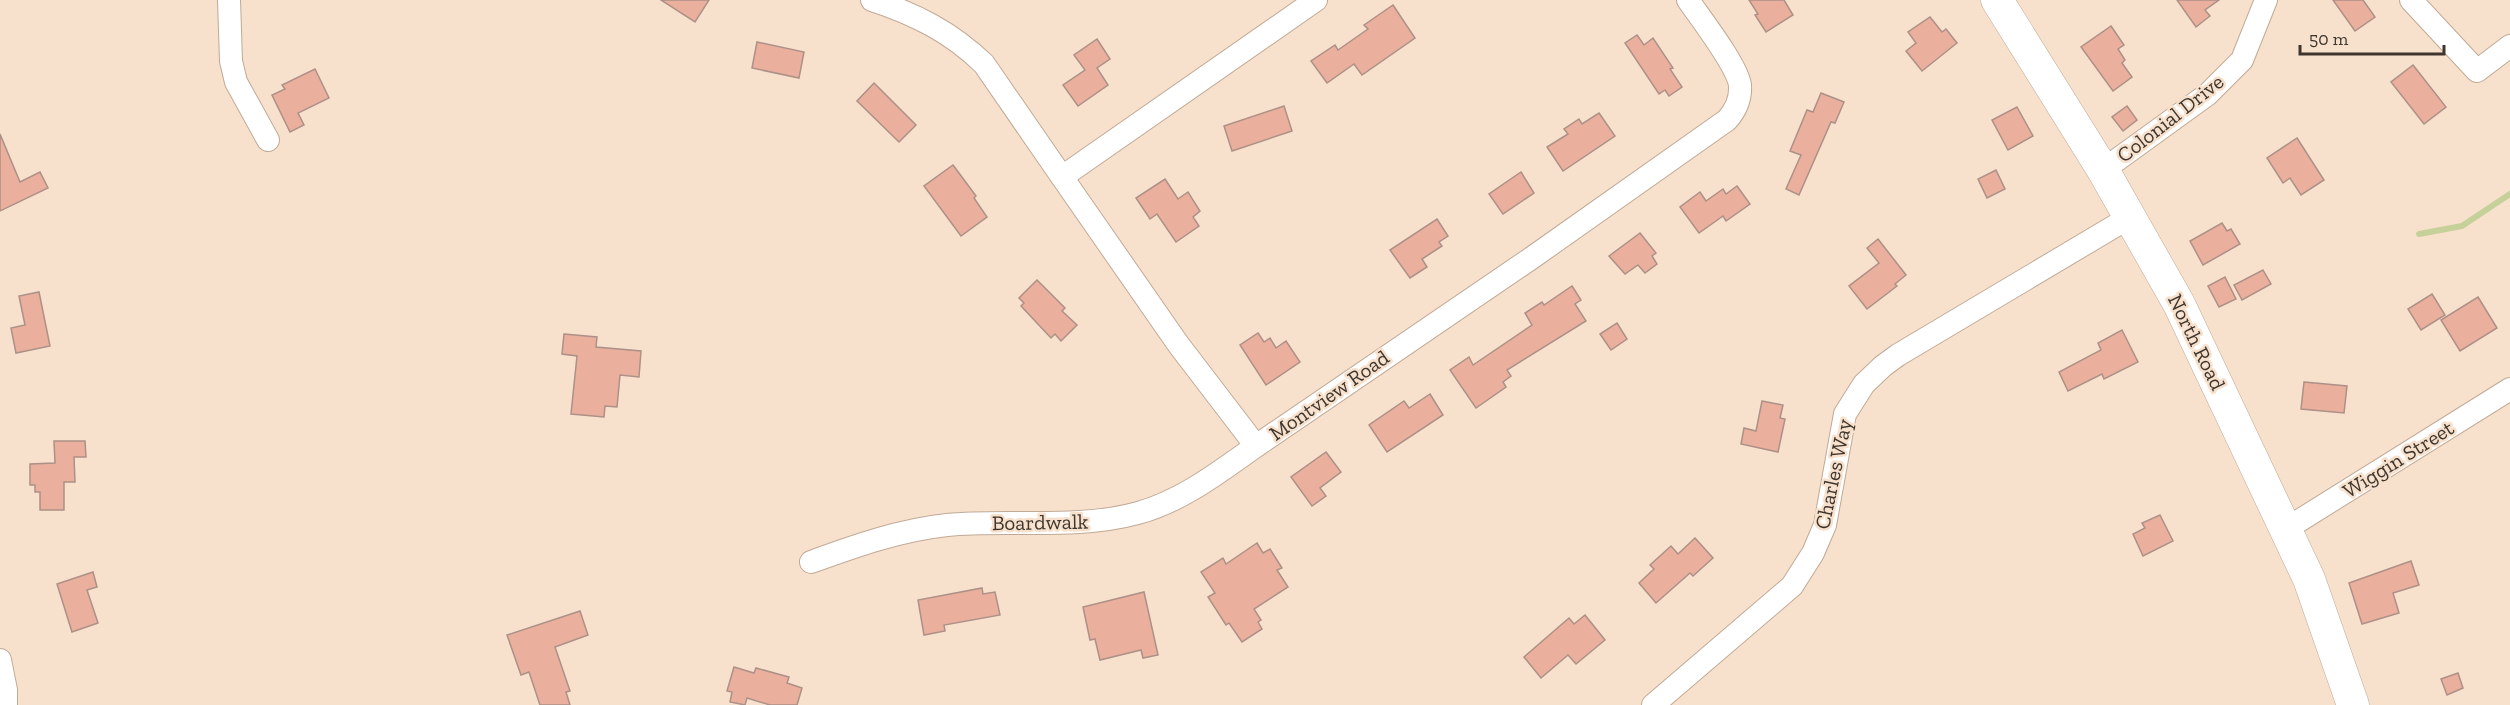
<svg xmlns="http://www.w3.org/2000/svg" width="2510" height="705" viewBox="0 0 2510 705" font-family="'Zilla Slab',serif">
<rect width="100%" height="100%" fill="#f7e1cc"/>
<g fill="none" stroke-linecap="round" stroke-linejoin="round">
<polyline stroke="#c6d19a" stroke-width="6" points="2419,234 2462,226 2510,194"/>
</g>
<g fill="#eab09d" stroke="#ad9087" stroke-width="1.5">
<polygon points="661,0 709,0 695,22"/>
<polygon points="1749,0 1784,0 1793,15 1766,32 1755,15 1758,14"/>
<polygon points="2177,0 2219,0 2205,10 2210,16 2196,27"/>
<polygon points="2333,0 2363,0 2375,17 2355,31"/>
<polygon points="1393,5 1415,38 1362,75 1354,64 1327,83 1311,61 1335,45 1338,50 1368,29 1364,25"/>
<polygon points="1930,17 1942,32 1946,29 1957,43 1922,71 1906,51 1916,43 1908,32"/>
<polygon points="2111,26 2124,45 2118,49 2125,60 2122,63 2132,77 2113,91 2081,47"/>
<polygon points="1637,35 1644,45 1653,38 1673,68 1670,69 1682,87 1669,96 1665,90 1659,94 1625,43"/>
<polygon points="1097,39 1110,59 1097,68 1108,85 1078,106 1063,85 1085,70 1074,55"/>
<polygon points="757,42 804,52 799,78 752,68"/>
<polygon points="2413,65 2446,107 2424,124 2391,82"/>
<polygon points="315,69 329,98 298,113 304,125 290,132 272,95 285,89 282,85"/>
<polygon points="874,83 916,125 899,142 857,101"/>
<polygon points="1821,93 1844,102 1835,123 1831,122 1799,195 1786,189 1801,155 1790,151 1807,110 1813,112"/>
<polygon points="1284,106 1292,131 1232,151 1224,126"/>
<polygon points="2127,106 2137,120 2123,131 2112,117"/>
<polygon points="2017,107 2033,136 2008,150 1992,120"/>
<polygon points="1599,113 1615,136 1563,171 1547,147 1568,134 1564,129 1579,119 1582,124"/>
<polygon points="0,134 20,182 40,172 48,188 0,211"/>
<polygon points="2297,138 2324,180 2301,195 2290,178 2283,183 2267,158"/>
<polygon points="953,165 976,196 974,198 987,217 961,236 924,186"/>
<polygon points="1996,170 2005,189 1987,198 1978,179"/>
<polygon points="1521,172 1534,193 1503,214 1489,194"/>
<polygon points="1165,179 1178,199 1188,192 1200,211 1193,217 1199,226 1176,242 1157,214 1150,219 1136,198"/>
<polygon points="1737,186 1750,204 1726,221 1723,216 1699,233 1680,207 1700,192 1706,201 1723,189 1726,194"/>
<polygon points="1437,219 1448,236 1439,242 1442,246 1422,259 1427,267 1410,278 1390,250"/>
<polygon points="2222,223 2227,231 2231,229 2240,244 2203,265 2190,241"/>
<polygon points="1640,233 1656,253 1652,256 1657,264 1645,273 1638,265 1625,274 1609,256"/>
<polygon points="1878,239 1906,275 1895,284 1897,286 1867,309 1849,286 1879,263 1867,248"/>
<polygon points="2263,270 2271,284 2242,300 2234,285"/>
<polygon points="2225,277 2236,299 2219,307 2208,286"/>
<polygon points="1037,280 1065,308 1062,311 1077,325 1061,341 1055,334 1051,338 1021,306 1024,303 1019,298"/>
<polygon points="1572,286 1581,300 1575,304 1586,321 1507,370 1511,376 1503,382 1506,387 1476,408 1450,370 1469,357 1473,365 1532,325 1525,313 1542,302 1544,305"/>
<polygon points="39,292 50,346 16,353 11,328 25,325 19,296"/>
<polygon points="2432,294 2445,315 2421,330 2408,309"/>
<polygon points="2478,297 2497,328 2460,351 2441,320"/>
<polygon points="1617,323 1627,339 1611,350 1600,334"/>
<polygon points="2122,330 2138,362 2104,379 2102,374 2068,391 2059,372 2101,350 2098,343"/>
<polygon points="1258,333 1264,342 1270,338 1276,348 1286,341 1300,362 1266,385 1240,345"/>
<polygon points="564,334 597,337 596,347 641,351 639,377 620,375 617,407 605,406 604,417 571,414 577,356 562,354"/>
<polygon points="2304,382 2347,386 2344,413 2301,409"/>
<polygon points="1430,394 1443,415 1387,452 1369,425 1404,401 1409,408"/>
<polygon points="1762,401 1783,405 1780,418 1785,419 1778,452 1741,444 1744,428 1756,431"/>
<polygon points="54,441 85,441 86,457 74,457 75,482 64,482 64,510 40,510 40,492 35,492 35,485 30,485 30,464 55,463"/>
<polygon points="1326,452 1341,472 1320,488 1326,496 1312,506 1291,477"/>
<polygon points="2160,515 2173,541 2143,556 2133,534 2145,528 2142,523"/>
<polygon points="1695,538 1713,558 1693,576 1690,573 1656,603 1639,583 1654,569 1650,565 1671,546 1678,554"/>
<polygon points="1257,543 1263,553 1270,549 1282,568 1277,570 1288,587 1254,609 1261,620 1258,622 1262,629 1242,642 1229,623 1226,625 1208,597 1215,593 1201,572 1223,558 1226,564"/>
<polygon points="2411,561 2419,585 2393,593 2399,613 2362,624 2349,583"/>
<polygon points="93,572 97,587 87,590 98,623 72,632 57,584"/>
<polygon points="982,588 983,594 995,592 1000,615 944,625 945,631 924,635 918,600"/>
<polygon points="1144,592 1158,655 1143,658 1141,650 1100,660 1095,639 1090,640 1083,607"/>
<polygon points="580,611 588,635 555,647 570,691 566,692 570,705 540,705 529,672 521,675 507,635"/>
<polygon points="1585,615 1605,640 1576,664 1568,655 1541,678 1524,657 1569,618 1574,624"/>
<polygon points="734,667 754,673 756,668 789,677 787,683 802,688 797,705 770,705 747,698 745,705 730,702 732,692 727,691"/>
<polygon points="2458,673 2463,688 2447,695 2441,679"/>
</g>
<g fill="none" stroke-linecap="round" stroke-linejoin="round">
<g stroke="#c0aa97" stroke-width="24">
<g id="street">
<polyline points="229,0 231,61 236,82 268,140"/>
<path d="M 872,0 C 915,14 951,32 984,64 L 1062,177"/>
<path d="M 1316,0 L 1062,177 L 1178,344 L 1256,446 L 1533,257 L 1727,120 C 1736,110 1741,99 1740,85 C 1737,65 1701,19 1688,0"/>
<polyline points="2411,0 2477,71 2510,46"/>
<polyline points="2103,170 2208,94 2242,60 2266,0"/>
<polyline points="2286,529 2510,389"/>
<path d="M 811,562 C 855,546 900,530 947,525 C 1010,519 1076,530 1138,513 C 1182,501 1219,472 1256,446"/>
<polyline points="0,660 6,690 6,705"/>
<polyline points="1653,705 1792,586 1813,553 1825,525 1845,414 1864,384 1883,366 1898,355 2130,217"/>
</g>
</g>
<g stroke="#c0aa97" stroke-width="33">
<polyline id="secondary" points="1997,0 2103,170 2179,304 2309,579 2353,705"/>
</g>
<use href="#street" stroke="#fff" stroke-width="22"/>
<use href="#secondary" stroke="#fff" stroke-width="32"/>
</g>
<g text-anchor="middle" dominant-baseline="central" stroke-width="5" stroke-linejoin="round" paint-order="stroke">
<g font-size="21" fill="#3e362e" stroke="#f7e1cc">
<text transform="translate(2170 118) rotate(-38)">Colonial Drive</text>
<text transform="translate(2197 342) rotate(64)">North Road</text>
<text transform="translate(1329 395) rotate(-35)">Montview Road</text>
<text transform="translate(2398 459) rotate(-32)">Wiggin Street</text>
<text transform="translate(1833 474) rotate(-78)">Charles Way</text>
<text transform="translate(1040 522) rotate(-1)">Boardwalk</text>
</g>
</g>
<path d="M2300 45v9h144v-9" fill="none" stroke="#3e362e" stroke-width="3"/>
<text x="2309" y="45" font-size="18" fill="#3e362e" stroke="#f7e1cc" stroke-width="4.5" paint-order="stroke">50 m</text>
</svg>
